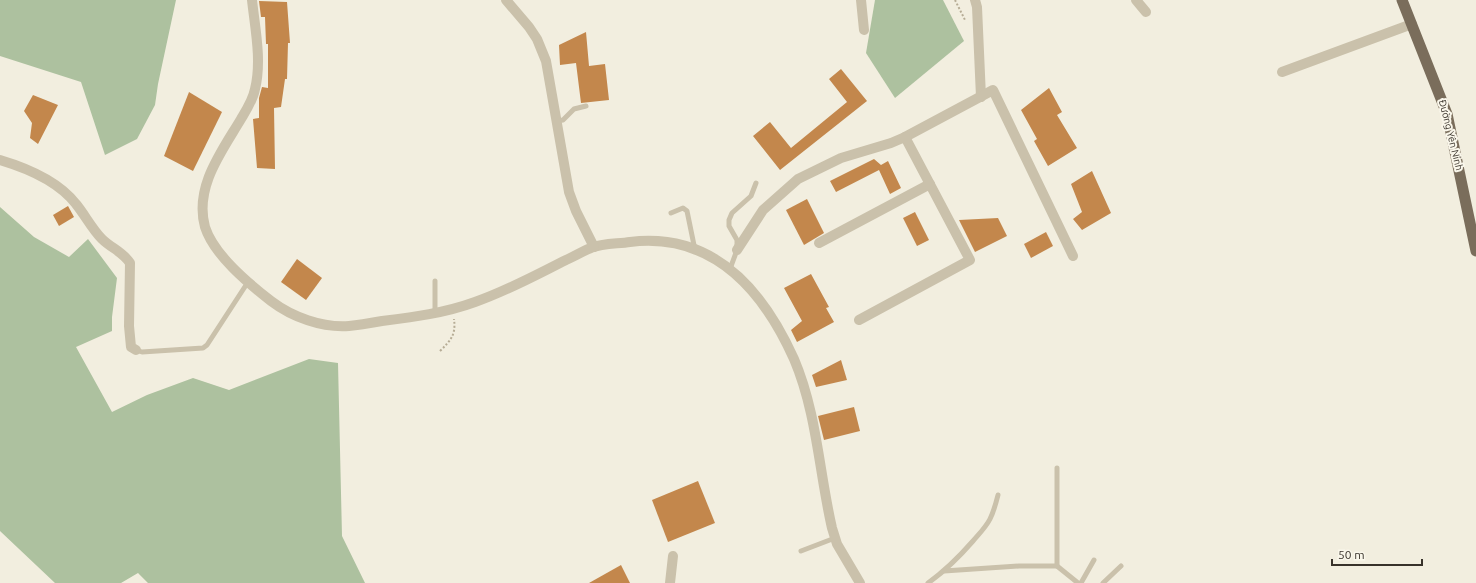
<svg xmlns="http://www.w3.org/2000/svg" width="1476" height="583" viewBox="0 0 1476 583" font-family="Ubuntu,sans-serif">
<rect width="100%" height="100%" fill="#f2eedf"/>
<g fill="#adc19f">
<polygon points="0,0 176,0 158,84 155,105 137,139 105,155 81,82 0,56"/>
<polygon points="875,0 943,0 964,41 895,98 866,53"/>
<polygon points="0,207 34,237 69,257 88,239 117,278 112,317 112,331 76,347 112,412 147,395 193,378 229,390 309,359 338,363 342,536 365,583 148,583 138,573 121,583 55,583 0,531"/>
</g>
<g fill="#c3874c">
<polygon points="259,1 287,2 290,43 288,43 287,79 285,79 281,107 274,108 275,169 257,168 253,119 259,118 259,98 262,87 268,88 268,44 266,44 265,17 261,17"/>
<polygon points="586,32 589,66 605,64 609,100 581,103 576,63 560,65 559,45"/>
<polygon points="841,69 867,101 780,170 753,136 770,122 791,148 847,102 829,79"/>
<polygon points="1049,88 1062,112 1057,115 1077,148 1048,166 1034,141 1037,139 1021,110"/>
<polygon points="189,92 222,112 193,171 164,156"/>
<polygon points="33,95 58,105 38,144 30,138 32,123 24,111"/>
<polygon points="874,159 881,165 888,161 901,188 890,194 879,170 836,192 830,181"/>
<polygon points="1092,171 1111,213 1082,230 1073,219 1082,212 1071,184"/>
<polygon points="807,199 824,233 804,245 786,210"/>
<polygon points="68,206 74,217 59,226 53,215"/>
<polygon points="915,212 929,240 917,246 903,218"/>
<polygon points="998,218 1007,236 975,252 959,220"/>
<polygon points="1046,232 1053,246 1031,258 1024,244"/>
<polygon points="297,259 322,278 306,300 281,282"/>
<polygon points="811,274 829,307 826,308 834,322 797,342 791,330 802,321 784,288"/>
<polygon points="841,360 847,380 816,387 812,375"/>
<polygon points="854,407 860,431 824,440 818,416"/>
<polygon points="698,481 715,523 668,542 652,500"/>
<polygon points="621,565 630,583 589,583"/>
</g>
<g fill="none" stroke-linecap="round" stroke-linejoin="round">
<g stroke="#b6ac95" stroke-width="2" stroke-dasharray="2 2" stroke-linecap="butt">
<polyline points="955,0 965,20"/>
<path d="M 440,351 C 451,340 456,335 454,319"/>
</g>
<g stroke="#cac1ab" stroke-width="5">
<polyline points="556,121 563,120 574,109 586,106"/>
<polyline points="671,213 683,208 687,211 695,250"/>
<polyline points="730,269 737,250 737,240 729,226 729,220 732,213 751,196 756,183"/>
<polyline points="435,314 435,281"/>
<polyline points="136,350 142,352 203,348 207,345 248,282"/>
<polyline points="801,551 835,538"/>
<polyline points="1057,566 1078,583"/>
<polyline points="944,571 1019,566 1057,566 1057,468"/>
<path d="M 928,583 C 945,571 959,557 973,541 C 979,534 986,527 990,519 C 994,511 996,503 998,495"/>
<polyline points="1081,583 1094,560"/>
<polyline points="1103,583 1121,566"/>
</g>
<g stroke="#cac1ab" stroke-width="10">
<path d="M 252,0 C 255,28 262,61 255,89 C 253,100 247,109 241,119 C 222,151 194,187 205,227 C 214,255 248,283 271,301 C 292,317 322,328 349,326 C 360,325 371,323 382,321 C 414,317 445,313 475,302 C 507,291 536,275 566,260 C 575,256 583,251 591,248 C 603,243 618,244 630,242 C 713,232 763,290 794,359 C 817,413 819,472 832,528 L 837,544 L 860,583"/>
<polyline points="506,0 529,27 537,39 546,61 569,192 576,211 594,247"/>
<polyline points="861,0 864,30"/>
<polyline points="975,0 977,7 981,97"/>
<polyline points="1136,0 1146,12"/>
<polyline points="1282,72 1412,24"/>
<path d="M 0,160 C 27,168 59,182 76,204 C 85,215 92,229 102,239 C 111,248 123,252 130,263 L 129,326 L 131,347 L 136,350"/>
<polyline points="819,243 930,184"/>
<polyline points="737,250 763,210 798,179 841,158 891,143 905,137 993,90 1073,256"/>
<polyline points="859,320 970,260 905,137"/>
<polyline points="670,583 673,556"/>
</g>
<polyline stroke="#7a6d5b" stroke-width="11" points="1402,0 1447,114 1476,251"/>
</g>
<g text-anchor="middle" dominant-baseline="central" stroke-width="4" stroke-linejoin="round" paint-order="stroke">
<g font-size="10" fill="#38322a" stroke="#faf7eb">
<text transform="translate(1451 135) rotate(76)">Đường Yên Ninh</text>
</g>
</g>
<path d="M1332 559v6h90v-6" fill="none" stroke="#38322a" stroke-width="2"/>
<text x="1338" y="559" font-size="12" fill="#38322a" stroke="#faf7eb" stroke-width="3" paint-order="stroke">50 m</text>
</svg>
